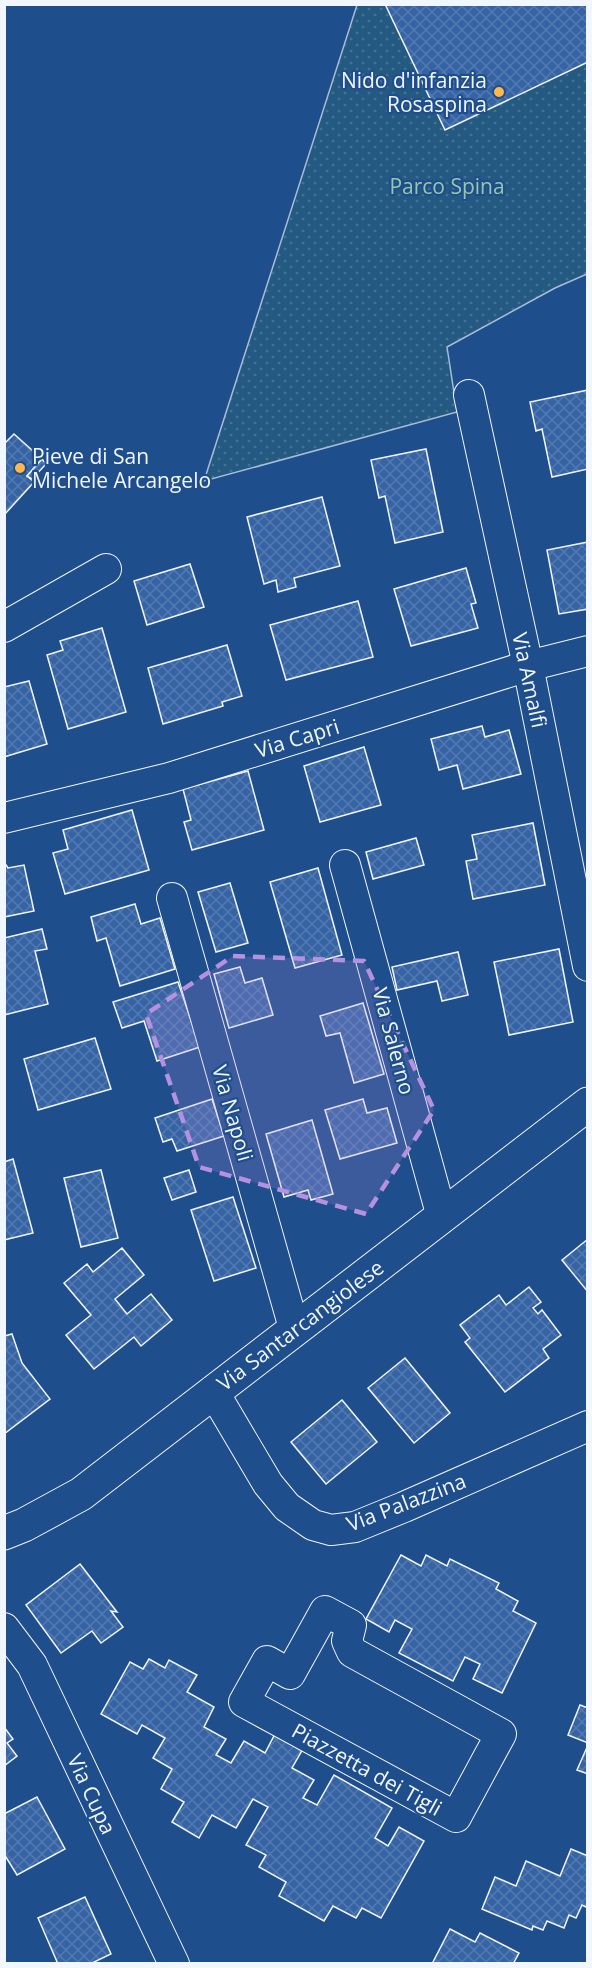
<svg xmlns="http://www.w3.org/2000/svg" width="592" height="1968" viewBox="0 0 592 1968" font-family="'Open Sans',sans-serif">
<defs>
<pattern id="park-dots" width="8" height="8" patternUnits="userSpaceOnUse" patternTransform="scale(1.5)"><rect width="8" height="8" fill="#245a82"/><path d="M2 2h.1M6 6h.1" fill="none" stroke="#447295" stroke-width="1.8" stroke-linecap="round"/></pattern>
<pattern id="building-cross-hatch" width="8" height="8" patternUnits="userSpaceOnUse" patternTransform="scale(1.5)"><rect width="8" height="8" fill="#3563a3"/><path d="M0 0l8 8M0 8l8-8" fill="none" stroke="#537ab1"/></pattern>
</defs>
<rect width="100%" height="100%" fill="#1f4e8c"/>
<polygon fill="url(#park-dots)" stroke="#a8bbd7" stroke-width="1.5" points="357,5 587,5 587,274 555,288 447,347 457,412 204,481"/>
<g fill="url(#building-cross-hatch)" stroke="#f2f6ff" stroke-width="1.5">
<polygon points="385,4 588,4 588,62 445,130"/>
<polygon points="588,390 588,469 552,477 542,429 536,431 530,402"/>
<polygon points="14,434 42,459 27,476 34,482 4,515 4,444"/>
<polygon points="426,449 443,532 395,543 385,496 379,498 371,460"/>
<polygon points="42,459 46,464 32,479 27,476"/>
<polygon points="322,497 340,566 294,578 296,587 278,592 276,580 264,584 247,517"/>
<polygon points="588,542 588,609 559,614 547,550"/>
<polygon points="190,564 204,607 147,625 134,581"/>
<polygon points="466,568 476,603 471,604 478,628 411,646 394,589"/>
<polygon points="358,601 373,657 286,680 270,625"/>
<polygon points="102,628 126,712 68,729 47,655 63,650 60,641"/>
<polygon points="227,645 242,696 222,702 223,706 163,724 148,668"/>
<polygon points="29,681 47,744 4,757 4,687"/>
<polygon points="482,726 485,737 509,730 521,774 463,789 457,765 439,770 431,739"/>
<polygon points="364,747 381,805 320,822 304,766"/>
<polygon points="248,771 264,830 192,850 184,822 191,820 183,789"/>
<polygon points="132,810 149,870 65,894 53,853 68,849 63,830"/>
<polygon points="533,823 545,885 473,899 466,861 477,859 472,835"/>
<polygon points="416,838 424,865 373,879 366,852"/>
<polygon points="4,862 8,868 24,865 34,911 4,917"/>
<polygon points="318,868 342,955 295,968 270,882"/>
<polygon points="230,883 248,943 216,952 198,892"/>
<polygon points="135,904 141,924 160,918 175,969 120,986 106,938 97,941 91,917"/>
<polygon points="42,929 47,949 35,951 48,1004 4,1015 4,938"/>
<polygon points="559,949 573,1022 509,1035 494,962"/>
<polygon points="458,952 468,995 442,1001 437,981 397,990 392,967"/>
<polygon points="240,967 245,983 262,978 273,1015 229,1028 214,974"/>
<polygon points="178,982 200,1047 157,1061 144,1021 122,1028 113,1002"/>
<polygon points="363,1003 384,1074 354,1083 340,1033 326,1036 320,1016"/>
<polygon points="95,1038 111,1089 38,1110 24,1059"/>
<polygon points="212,1099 224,1136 177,1151 172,1139 163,1142 155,1118"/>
<polygon points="363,1099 367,1113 387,1108 397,1143 340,1159 325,1110"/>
<polygon points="312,1120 333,1194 311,1200 308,1190 284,1197 266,1134"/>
<polygon points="13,1159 33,1233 4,1240 4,1162"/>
<polygon points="101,1170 118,1238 81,1247 64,1178"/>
<polygon points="189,1170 196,1192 172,1200 164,1178"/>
<polygon points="233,1197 256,1268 214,1281 191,1210"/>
<polygon points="588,1239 588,1292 562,1260"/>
<polygon points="122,1248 144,1275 115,1299 127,1314 151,1294 172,1320 141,1346 134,1337 94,1369 66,1335 91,1315 64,1283 87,1264 93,1272"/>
<polygon points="529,1287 541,1302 533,1308 538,1314 542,1310 561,1335 543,1349 549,1358 505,1392 465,1342 470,1338 460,1325 499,1295 506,1305"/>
<polygon points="12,1334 22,1363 50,1399 4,1434 4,1336"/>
<polygon points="405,1358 450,1413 414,1443 368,1388"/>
<polygon points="342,1400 377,1442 326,1484 291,1442"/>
<polygon points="401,1555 421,1566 426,1555 447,1566 450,1559 499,1583 496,1589 518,1601 513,1611 536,1623 502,1693 473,1679 480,1664 465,1657 453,1681 399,1653 412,1629 395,1620 389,1632 366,1619"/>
<polygon points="80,1564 117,1612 111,1611 123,1627 101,1643 92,1631 61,1653 26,1605"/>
<polygon points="149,1659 165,1668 169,1660 197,1675 187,1692 214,1707 204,1727 226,1739 216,1755 231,1763 244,1741 265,1753 276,1732 304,1747 292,1768 314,1780 303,1798 317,1805 334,1775 392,1808 375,1838 388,1846 399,1827 424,1841 381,1918 362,1908 356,1918 333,1906 324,1921 279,1896 286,1882 259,1867 266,1855 246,1845 268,1807 253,1799 236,1828 212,1815 199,1838 172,1822 184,1802 161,1789 172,1769 153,1758 165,1738 142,1725 137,1734 101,1714 130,1662 143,1669"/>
<polygon points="580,1705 588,1708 588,1743 568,1735"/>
<polygon points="4,1727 13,1739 7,1743 17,1756 4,1766"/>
<polygon points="588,1745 588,1774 577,1770"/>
<polygon points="37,1797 65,1849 17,1875 4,1854 4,1814"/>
<polygon points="571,1849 588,1856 588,1908 582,1905 576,1918 569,1915 564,1928 547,1921 543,1930 533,1926 532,1930 482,1909 495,1877 516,1886 526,1861 560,1876"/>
<polygon points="85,1897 111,1954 90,1964 58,1964 38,1918"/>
<polygon points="450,1929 475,1942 480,1933 519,1953 513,1964 432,1964"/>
</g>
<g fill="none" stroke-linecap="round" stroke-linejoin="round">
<g stroke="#f2f6ff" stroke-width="32">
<g id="street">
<polyline points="469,395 528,666 588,966"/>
<polyline points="4,627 106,569"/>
<polyline points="4,818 169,778 528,666 588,651"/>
<polyline points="345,865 442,1217"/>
<polyline points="172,898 294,1328"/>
<polyline points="213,1391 268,1484 287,1507 313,1525 331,1530 355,1527 404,1507 588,1426"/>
<polygon points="325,1611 351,1625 347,1641 352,1652 501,1734 456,1817 244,1702 267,1661 290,1674"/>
<polyline points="4,1628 32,1665 174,1964"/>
</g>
</g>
<g stroke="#f2f6ff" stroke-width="35">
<polyline id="secondary" points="4,1533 24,1525 81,1494 588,1104"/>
</g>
<use href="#street" stroke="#1f4e8c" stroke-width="30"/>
<use href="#secondary" stroke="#1f4e8c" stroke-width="33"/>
</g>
<path fill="#b691df" fill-opacity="0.2" stroke="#b691df" stroke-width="4.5" stroke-dasharray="12 8" stroke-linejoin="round" d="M 233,956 L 364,961 L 434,1110 L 366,1214 L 199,1167 L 146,1014 Z"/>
<g fill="#ffb74d" stroke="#1f4e8c" stroke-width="2">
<circle cx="499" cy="92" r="6"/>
<circle cx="20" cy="468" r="6"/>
</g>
<g text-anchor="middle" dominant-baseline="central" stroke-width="4.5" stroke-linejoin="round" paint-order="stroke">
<g font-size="21" fill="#f2f6ff" stroke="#1f4e8c" text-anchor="end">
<text x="487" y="80">Nido d'infanzia<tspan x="487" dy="24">Rosaspina</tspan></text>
<text x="32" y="456" text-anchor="start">Pieve di San<tspan x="32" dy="24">Michele Arcangelo</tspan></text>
</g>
<g font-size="21" fill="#97c8a6" stroke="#1f4e8c">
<text x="447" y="186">Parco Spina</text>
</g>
<g font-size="21" fill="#f2f6ff" stroke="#1f4e8c">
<text transform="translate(530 680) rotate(78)">Via Amalfi</text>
<text transform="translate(297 738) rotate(-17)">Via Capri</text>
<text transform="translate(394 1041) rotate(75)">Via Salerno</text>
<text transform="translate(233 1113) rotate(74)">Via Napoli</text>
<text transform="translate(300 1325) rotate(-37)">Via Santarcangiolese</text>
<text transform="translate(406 1502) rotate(-21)">Via Palazzina</text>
<text transform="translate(367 1769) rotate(29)">Piazzetta dei Tigli</text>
<text transform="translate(92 1794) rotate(65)">Via Cupa</text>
</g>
</g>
<rect width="592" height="1968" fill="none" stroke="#f2f6ff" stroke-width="12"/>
</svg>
